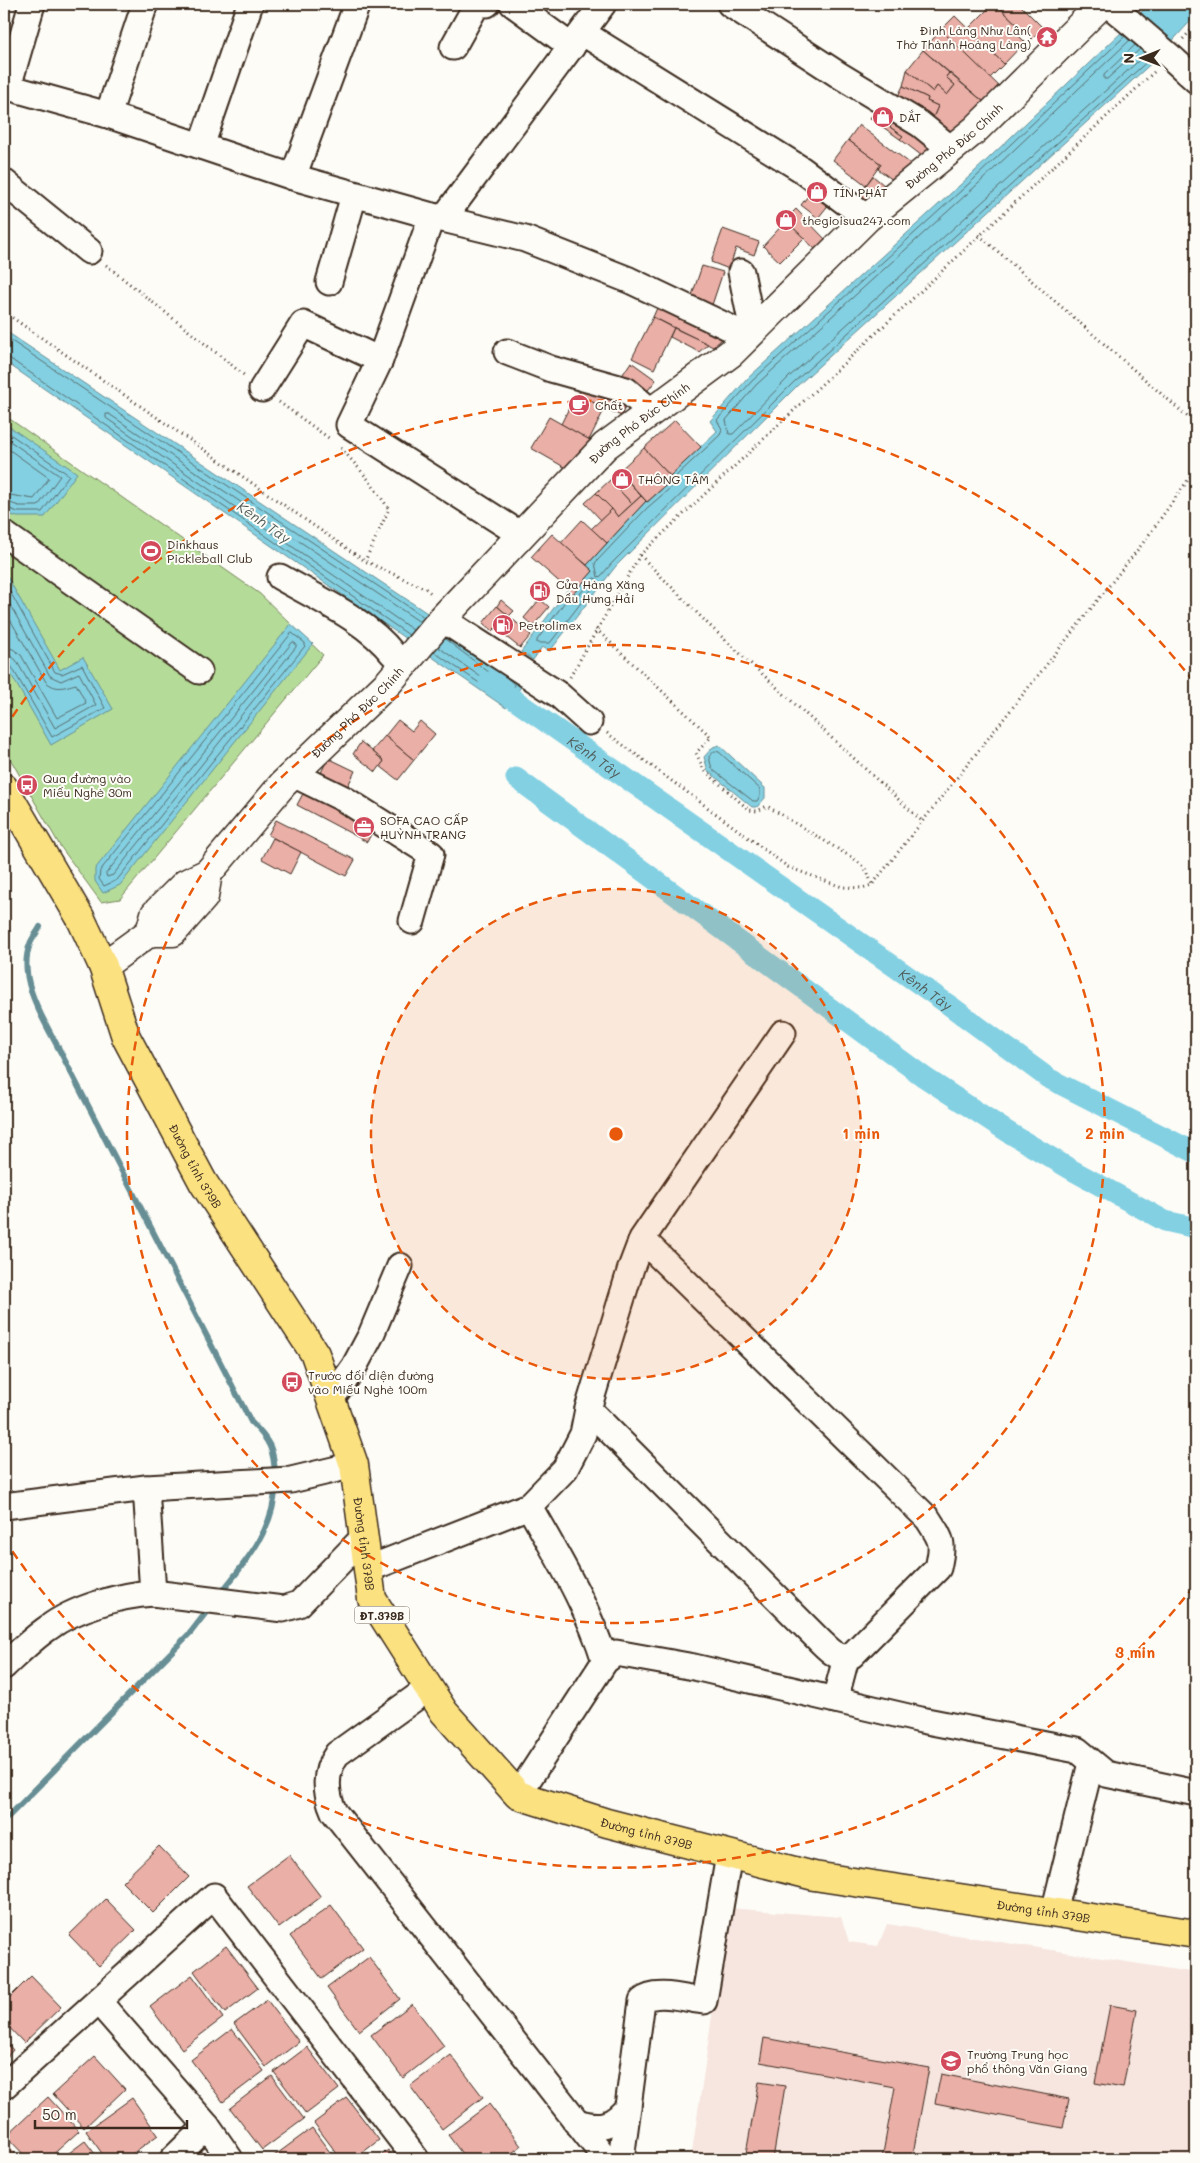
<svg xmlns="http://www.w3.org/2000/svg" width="1200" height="2163" viewBox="0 0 1200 2163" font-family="Mali,sans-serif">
<rect width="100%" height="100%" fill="#fdfcf7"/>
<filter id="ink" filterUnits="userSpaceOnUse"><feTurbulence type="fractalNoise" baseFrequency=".02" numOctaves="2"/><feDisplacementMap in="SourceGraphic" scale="10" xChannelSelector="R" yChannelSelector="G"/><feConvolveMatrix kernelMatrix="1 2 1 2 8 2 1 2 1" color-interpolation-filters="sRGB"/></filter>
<g filter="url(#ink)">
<polygon fill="#f7e5df" points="728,1908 841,1917 849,1942 878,1946 887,1924 1196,1973 1195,2159 691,2159"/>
<polygon fill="#b4dc98" stroke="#78835b" points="4,415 260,594 323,655 120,899 101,902 60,846 4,748"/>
<g fill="#83d0e2" stroke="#668e94">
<polygon points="1149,4 1196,4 1196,15 1156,59 797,386 616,566 550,651 542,647 533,660 521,652 568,589 573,594 593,571 587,565 646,501 648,502 672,480 670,476 717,431 710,421 748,378 971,175 1124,30"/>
<polygon points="4,330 454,631 523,684 506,708 4,361"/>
<polygon points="4,423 77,473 45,517 17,517 4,512"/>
<polygon points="4,571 60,670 83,657 113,709 51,745 4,662"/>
<polygon points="291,624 313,644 120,885 103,893 95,881 95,869"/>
<polygon points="719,745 765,788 765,798 757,807 752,807 708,771 704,757 713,747"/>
</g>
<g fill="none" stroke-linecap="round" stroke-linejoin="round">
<g stroke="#586c6c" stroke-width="1">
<polyline points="1125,36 974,179 752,381 717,420 722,429 720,435 677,475 675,484 647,508 595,563 598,577 601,576 612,563 794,382 1151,58"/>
<polyline points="1130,40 978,184 756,385 726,420 729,434 733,434 789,377 1146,54"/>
<polyline points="1135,45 1104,75 1104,79 1107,79 1140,49"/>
<polyline points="4,336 424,617"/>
<polyline points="4,357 9,358 409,635"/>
<polyline points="4,430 69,475 42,512 18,512 4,507"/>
<polyline points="4,437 60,476 38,506 19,506 4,501"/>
<polyline points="4,446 49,478 34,499 4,494"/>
<polygon points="594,578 597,579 597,582 550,643 537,643 537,640 567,599 577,597"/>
<polyline points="4,581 55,672 62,674 82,665 105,708 52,737 10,664 4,661"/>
<polyline points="4,594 50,676 61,681 79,673 96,705 55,728 16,660 10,655 4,654"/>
<path d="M 4,609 L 46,682 C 57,691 64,687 76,684 L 86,703 L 57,718 L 21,655 L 13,649 L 4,647"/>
<polyline points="413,630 106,418 106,414 109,414 420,622"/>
<polygon points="292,633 305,643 305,646 117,880 104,886 99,879 100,871"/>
<polygon points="293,642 296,644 296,647 113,875 107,877 106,874"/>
<polyline points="438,647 501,691 504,691 506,685 445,639"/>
<polyline points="434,652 504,700 515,685 506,677"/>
<polygon points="715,751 719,752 760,789 760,796 757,801 753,801 712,769 709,757"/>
</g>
<g stroke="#668e94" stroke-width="6">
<path d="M 40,927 C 37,933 32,938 30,944 C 16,980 46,1023 61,1053 L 251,1422 C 270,1441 274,1449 275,1475"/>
<path d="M 220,1594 C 245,1563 276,1527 275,1485"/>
<polyline points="4,1821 191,1632 211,1606"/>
</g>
<g stroke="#83d0e2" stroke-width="21">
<path id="s1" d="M 489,682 L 949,1005 L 1048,1078 L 1196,1153"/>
<polyline points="516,778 924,1077 1008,1132 1072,1170 1165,1221 1196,1228"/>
</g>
</g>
<g fill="#eaafa7" stroke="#3b2a1e">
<polygon points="993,4 996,4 1021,28 1016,33 1025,42 1004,64 968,29"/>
<polygon points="996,4 1019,4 1043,28 1032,39"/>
<polygon points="955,16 1004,64 990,78 941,30"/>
<polygon points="941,30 1000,87 984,102 923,50"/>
<polygon points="923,50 949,73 946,77 955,85 947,95 937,86 933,92 907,70"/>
<polygon points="907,70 933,92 937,86 947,95 955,85 946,77 949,73 984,102 944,139 932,120 938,106 927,101 928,98 903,86"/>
<polygon points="903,86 928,98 927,101 938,106 932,120 893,106"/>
<polygon points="881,103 898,116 890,127 903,136 900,139 870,118"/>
<polygon points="898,116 936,144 926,159 900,139 903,136 890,127"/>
<polygon points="859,125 915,167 901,186 878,169 881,164 848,140"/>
<polygon points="848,140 881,164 866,185 833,160"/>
<polygon points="873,176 884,185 868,206 857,197"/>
<polygon points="817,184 834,198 818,218 801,205"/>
<polygon points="796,209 826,240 816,250 785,220"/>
<polygon points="786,221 804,238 780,262 763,246"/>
<polygon points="723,229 759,242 754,255 736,248 729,269 711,262"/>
<polygon points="702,266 723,272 710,311 689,304"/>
<polygon points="661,299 729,333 713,347 653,317"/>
<polygon points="653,317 674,328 654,369 632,358"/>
<polygon points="674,328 708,344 699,352 670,337"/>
<polygon points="631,362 656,380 645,394 621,377"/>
<polygon points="586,379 629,399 621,416 578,395"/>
<polygon points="576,394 605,408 589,440 561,424"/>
<polygon points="549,417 597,444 571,471 531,448"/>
<polygon points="675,420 701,447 670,476 644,448"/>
<polygon points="644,448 673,479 647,502 619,471"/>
<polygon points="619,471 641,496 632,504 610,480"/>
<polygon points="610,480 632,504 618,517 596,493"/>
<polygon points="596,493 612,509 601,520 585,503"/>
<polygon points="641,496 646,501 607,543 591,529 612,509 618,517"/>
<polygon points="582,520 607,543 587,565 561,543"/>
<polygon points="552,534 593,571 573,594 531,557"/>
<polygon points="540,599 549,607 533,626 524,618"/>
<polygon points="501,600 514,611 509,616 497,606"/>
<polygon points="497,606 531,635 520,648 495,628 492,631 483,623"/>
<polygon points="398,720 412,731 420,721 435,734 414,760 385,736"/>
<polygon points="385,736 414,760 398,780 380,766 384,761 372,751"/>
<polygon points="361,742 384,761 376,772 353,754"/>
<polygon points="328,758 355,771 344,794 317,781"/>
<polygon points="308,784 378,821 367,842 297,805"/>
<polygon points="276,820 355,860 346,876 268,835"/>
<polygon points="273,838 301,852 290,874 262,859"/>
<polygon points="159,1846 189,1877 153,1913 122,1882"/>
<polygon points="289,1855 321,1897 279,1928 247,1886"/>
<polygon points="106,1899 136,1930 99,1966 69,1935"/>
<polygon points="331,1905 363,1948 322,1979 290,1936"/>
<polygon points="226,1946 258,1988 225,2013 194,1971"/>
<polygon points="369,1957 400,1999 359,2031 327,1988"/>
<polygon points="192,1975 223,2018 182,2049 150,2007"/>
<polygon points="31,1976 61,2007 24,2043 4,2022 4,2003"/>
<polygon points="267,2000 299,2042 266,2067 234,2024"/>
<polygon points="412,2004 444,2046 403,2078 371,2035"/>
<polygon points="1110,2005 1137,2010 1123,2088 1095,2083"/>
<polygon points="232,2029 264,2071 223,2102 191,2060"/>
<polygon points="764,2038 929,2068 912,2159 882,2159 895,2087 760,2062"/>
<polygon points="4,2040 13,2050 4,2060"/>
<polygon points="307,2047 339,2089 306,2114 274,2072"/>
<polygon points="451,2055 483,2097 442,2129 410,2086"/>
<polygon points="95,2056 125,2089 84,2128 53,2094"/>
<polygon points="941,2074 1069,2099 1063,2128 935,2103"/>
<polygon points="272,2076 304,2119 262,2150 230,2108"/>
<polygon points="759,2082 785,2086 773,2159 745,2159"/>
<polygon points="48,2097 79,2131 48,2159 28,2159 6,2136"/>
<polygon points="132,2098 158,2135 125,2159 106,2159 86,2131"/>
<polygon points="347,2098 379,2140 354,2159 341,2159 314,2123"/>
<polygon points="489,2104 521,2146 504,2159 466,2159 448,2135"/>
<polygon points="312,2128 335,2159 270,2159"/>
<polygon points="4,2141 20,2159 4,2159"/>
<polygon points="85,2141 99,2159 61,2159"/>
<polygon points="388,2150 395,2159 377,2159"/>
</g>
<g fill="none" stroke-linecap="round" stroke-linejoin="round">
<g stroke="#3b2a1e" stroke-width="29">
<g id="minor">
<polyline points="357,4 293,177 443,219 525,239 629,280 747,336"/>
<polyline points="513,4 572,47"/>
<polyline points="730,4 839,75 920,124 951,149"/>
<polyline points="1108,4 1131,23"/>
<polyline points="583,33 801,169 867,218"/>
<polyline points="453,47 477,4 487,4"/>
<polyline points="1173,59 1196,80"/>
<polyline points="4,86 108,115 293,177"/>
<polyline points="8,87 32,4"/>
<polyline points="108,115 145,4"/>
<polyline points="201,146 250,4"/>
<polyline points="4,182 89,251"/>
<polyline points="432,216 380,360 349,425 520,534"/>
<polyline points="443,219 603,4"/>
<polyline points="741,272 753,331"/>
<polyline points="329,282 354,195"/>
<polyline points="507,352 551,369 626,390 652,412"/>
<polyline points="262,389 303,324 380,360"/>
<polyline points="4,534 199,671"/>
<path d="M 280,577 C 318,599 365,619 393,654"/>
<polyline points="442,619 559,695 589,722"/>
<polyline points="295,775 344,799 431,854 412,921"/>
<path d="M 642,1239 L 928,1519 C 942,1541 944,1542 938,1568 L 852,1655 C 839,1661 831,1651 822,1643 L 588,1409 L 631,1268 L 642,1239 L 783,1033"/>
<polyline points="331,1399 354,1367 371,1335 400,1266"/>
<path d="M 588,1409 L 583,1434 L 565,1469 L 529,1506 C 557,1556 588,1606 605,1661"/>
<polyline points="4,1506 146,1488 291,1480 354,1465"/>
<polyline points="368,1569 529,1506"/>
<polyline points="153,1593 283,1609 299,1604 364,1537"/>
<path d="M 4,1666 C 18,1653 32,1639 48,1628 C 74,1608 121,1595 153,1593 L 146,1488"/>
<path d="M 429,1688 L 337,1754 C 324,1772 325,1792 334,1812 L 606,2159"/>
<polyline points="835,1700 846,1658"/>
<polyline points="518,1795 605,1661 616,1653 694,1667 921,1720 1077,1750 1106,1774 1196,1793"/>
<polyline points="1054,1912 1091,1763"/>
<polyline points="98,2001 207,2126 230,2159"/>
<polyline points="4,2086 214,1896 416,2159"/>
<path d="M 576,2122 C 600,2129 612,2127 628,2107"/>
<polyline points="173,2159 207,2126"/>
<path d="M 621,2159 L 642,2001 C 656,1989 686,1999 704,2001 L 729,1855"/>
</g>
</g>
<g stroke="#3b2a1e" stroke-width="31">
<g id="secondary">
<path id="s2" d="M 150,932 L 155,914 L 185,884 L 208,873 L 283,784 L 389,682 L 442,619 L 605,446 L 731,353 L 867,218 L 976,129 L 1102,4"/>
<polyline points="103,966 150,932 173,932 204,897 208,873"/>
</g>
</g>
<g stroke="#3b2a1e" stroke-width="31">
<g id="primary">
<path id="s3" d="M 4,788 L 81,919 L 103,966 L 126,1037 L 203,1182 L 315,1354 L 354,1465 L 372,1599 L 444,1712 L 518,1795 L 607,1823 L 814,1876 L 1196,1934"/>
</g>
</g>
<g stroke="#3b2a1e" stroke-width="3" stroke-dasharray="1 4" stroke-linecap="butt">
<polyline points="1183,39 1196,25"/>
<polyline points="979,235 1196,424"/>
<polyline points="106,265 244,375"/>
<polyline points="4,312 365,561 426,589 433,595"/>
<polyline points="279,402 330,439"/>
<polyline points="341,448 368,479 389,509 365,561"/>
<polyline points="640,555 709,625 923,822"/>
<polyline points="596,629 711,737 696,753 704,770 749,810 757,811 767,806 856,860 867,871 872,884"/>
<polyline points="570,677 640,555 1154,72"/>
<polyline points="607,733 788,867 842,887 862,888 872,885 1143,543 1196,469"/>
</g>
<use href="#minor" stroke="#fdfcf7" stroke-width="25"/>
<use href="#secondary" stroke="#fdfcf7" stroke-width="28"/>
<use href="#primary" stroke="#fbe180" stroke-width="28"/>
<g stroke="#3b2a1e" stroke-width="29" stroke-linecap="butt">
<polyline id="minor-bridge" points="1131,23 1173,59"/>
</g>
<use href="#minor-bridge" stroke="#fdfcf7" stroke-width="25"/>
</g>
</g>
<circle cx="616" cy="1134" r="245" fill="#e8590c" fill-opacity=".12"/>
<g fill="none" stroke="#e8590c" stroke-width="2.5" stroke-dasharray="9 6">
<circle cx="616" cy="1134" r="245"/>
<circle cx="616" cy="1134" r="489"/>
<path d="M1194 1586A734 734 0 0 1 4 1539M4 729A734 734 0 0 1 1194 682"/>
</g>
<defs>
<g id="temple-disc" transform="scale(1.125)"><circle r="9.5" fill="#d1495b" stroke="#fdfcf7"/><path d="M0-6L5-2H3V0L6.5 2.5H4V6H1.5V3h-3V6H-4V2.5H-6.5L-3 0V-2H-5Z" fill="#fff"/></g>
<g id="shop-disc" transform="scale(1.125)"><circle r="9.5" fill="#d1495b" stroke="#fdfcf7"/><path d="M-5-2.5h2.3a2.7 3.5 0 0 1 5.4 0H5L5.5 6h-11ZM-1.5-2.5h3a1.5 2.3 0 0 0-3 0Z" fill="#fff"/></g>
<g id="cafe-disc" transform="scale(1.125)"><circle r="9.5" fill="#d1495b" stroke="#fdfcf7"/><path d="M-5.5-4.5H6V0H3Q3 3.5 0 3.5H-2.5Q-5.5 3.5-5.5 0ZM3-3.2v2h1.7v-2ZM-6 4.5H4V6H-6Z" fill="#fff"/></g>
<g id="stadium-disc" transform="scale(1.125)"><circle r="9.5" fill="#d1495b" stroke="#fdfcf7"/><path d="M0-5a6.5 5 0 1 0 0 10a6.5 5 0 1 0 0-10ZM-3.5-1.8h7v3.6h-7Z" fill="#fff"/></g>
<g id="fuel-disc" transform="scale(1.125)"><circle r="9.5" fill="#d1495b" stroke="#fdfcf7"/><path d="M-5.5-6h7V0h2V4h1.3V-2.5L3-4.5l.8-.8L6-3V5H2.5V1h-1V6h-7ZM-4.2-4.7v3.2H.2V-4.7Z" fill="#fff"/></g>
<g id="bus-disc" transform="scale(1.125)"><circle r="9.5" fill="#d1495b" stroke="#fdfcf7"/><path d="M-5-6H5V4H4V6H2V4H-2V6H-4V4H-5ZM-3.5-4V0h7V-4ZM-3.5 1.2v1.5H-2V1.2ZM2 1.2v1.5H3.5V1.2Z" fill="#fff"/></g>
<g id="office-disc" transform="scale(1.125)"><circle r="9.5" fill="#d1495b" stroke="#fdfcf7"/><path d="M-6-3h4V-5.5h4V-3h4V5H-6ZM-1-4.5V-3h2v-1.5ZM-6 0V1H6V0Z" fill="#fff"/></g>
<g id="school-disc" transform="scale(1.125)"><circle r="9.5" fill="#d1495b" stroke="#fdfcf7"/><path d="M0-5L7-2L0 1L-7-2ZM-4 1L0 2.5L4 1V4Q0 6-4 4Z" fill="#fff"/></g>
</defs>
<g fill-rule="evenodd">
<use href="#temple-disc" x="1047" y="37"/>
<use href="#shop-disc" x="883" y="117"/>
<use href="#shop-disc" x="817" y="192"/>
<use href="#shop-disc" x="786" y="220"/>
<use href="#cafe-disc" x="579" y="405"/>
<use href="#shop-disc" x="622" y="479"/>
<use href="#stadium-disc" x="151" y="551"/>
<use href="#fuel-disc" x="540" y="591"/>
<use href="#fuel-disc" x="503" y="625"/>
<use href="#bus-disc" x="27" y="785"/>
<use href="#office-disc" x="364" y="827"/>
<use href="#bus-disc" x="292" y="1382"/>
<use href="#school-disc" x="951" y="2061"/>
</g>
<g text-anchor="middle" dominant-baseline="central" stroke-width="4" stroke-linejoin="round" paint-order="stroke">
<rect fill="#fdfcf7" stroke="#75695f" stroke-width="1" x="354.5" y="1606.5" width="55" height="17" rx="4"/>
<g font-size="11" font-weight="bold" fill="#3b2a1e">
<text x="382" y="1615">ĐT.379B</text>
</g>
<g font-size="12" fill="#3b2a1e" stroke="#fdfcf7" text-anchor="start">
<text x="1031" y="30" text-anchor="end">Đình Làng Như Lân(<tspan x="1031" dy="14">Thờ Thành Hoàng Làng)</tspan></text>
<text x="899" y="117">DẮT</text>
<text x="833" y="192">TÍN PHÁT</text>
<text x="802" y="220">thegioisua247.com</text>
<text x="595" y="405">Chất</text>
<text x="638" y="479">THÔNG TÂM</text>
<text x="167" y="544">Dinkhaus<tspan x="167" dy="14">Pickleball Club</tspan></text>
<text x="556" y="584">Cửa Hàng Xăng<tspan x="556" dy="14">Dầu Hưng Hải</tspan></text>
<text x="519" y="625">Petrolimex</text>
<text x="43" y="778">Qua đường vào<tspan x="43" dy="14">Miếu Nghè 30m</tspan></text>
<text x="380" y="820">SOFA CAO CẤP<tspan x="380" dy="14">HUỲNH TRANG</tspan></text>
<text x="308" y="1375">Trước đối diện đường<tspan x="308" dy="14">vào Miếu Nghè 100m</tspan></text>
<text x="967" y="2054">Trường Trung học<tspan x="967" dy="14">phổ thông Văn Giang</tspan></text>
</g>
<g font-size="12" fill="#3b2a1e" stroke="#fdfcf7">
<text stroke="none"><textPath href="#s2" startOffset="1131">Đường Phó Đức Chính</textPath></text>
<text stroke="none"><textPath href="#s2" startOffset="711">Đường Phó Đức Chính</textPath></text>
<text stroke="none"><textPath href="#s2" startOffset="306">Đường Phó Đức Chính</textPath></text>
<text stroke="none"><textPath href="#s3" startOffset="425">Đường tỉnh 379B</textPath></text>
<text stroke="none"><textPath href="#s3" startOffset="845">Đường tỉnh 379B</textPath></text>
<text stroke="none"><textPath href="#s3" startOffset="1280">Đường tỉnh 379B</textPath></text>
<text stroke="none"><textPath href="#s3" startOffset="1685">Đường tỉnh 379B</textPath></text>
</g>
<g font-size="14" font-style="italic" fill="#515c59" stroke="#fdfcf7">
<text transform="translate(264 522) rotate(35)">Kênh Tây</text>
<text stroke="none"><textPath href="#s1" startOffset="129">Kênh Tây</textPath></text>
<text stroke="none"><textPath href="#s1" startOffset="534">Kênh Tây</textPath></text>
</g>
</g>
<circle cx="616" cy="1134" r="8" fill="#e8590c" stroke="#fdfcf7" stroke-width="2.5"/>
<g font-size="15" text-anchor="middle" font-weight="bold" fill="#e8590c" stroke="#fdfcf7" stroke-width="4" stroke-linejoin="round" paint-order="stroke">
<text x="861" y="1139">1 min</text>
<text x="1105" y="1139">2 min</text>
<text x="1135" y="1658">3 min</text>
</g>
<rect width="1200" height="2163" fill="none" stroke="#fdfcf7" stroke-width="20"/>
<rect x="10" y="10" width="1180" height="2143" fill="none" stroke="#3b2a1e" stroke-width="2" filter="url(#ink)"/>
<g transform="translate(1142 58) rotate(269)" stroke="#fdfcf7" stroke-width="4" paint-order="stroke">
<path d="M0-4L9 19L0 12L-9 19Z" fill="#3b2a1e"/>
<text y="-8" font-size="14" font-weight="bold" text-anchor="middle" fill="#3b2a1e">N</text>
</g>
<path d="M35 2120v8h152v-8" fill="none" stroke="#3b2a1e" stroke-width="2.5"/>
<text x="42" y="2120" font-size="15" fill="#3b2a1e" stroke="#fdfcf7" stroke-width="4" paint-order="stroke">50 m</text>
</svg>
